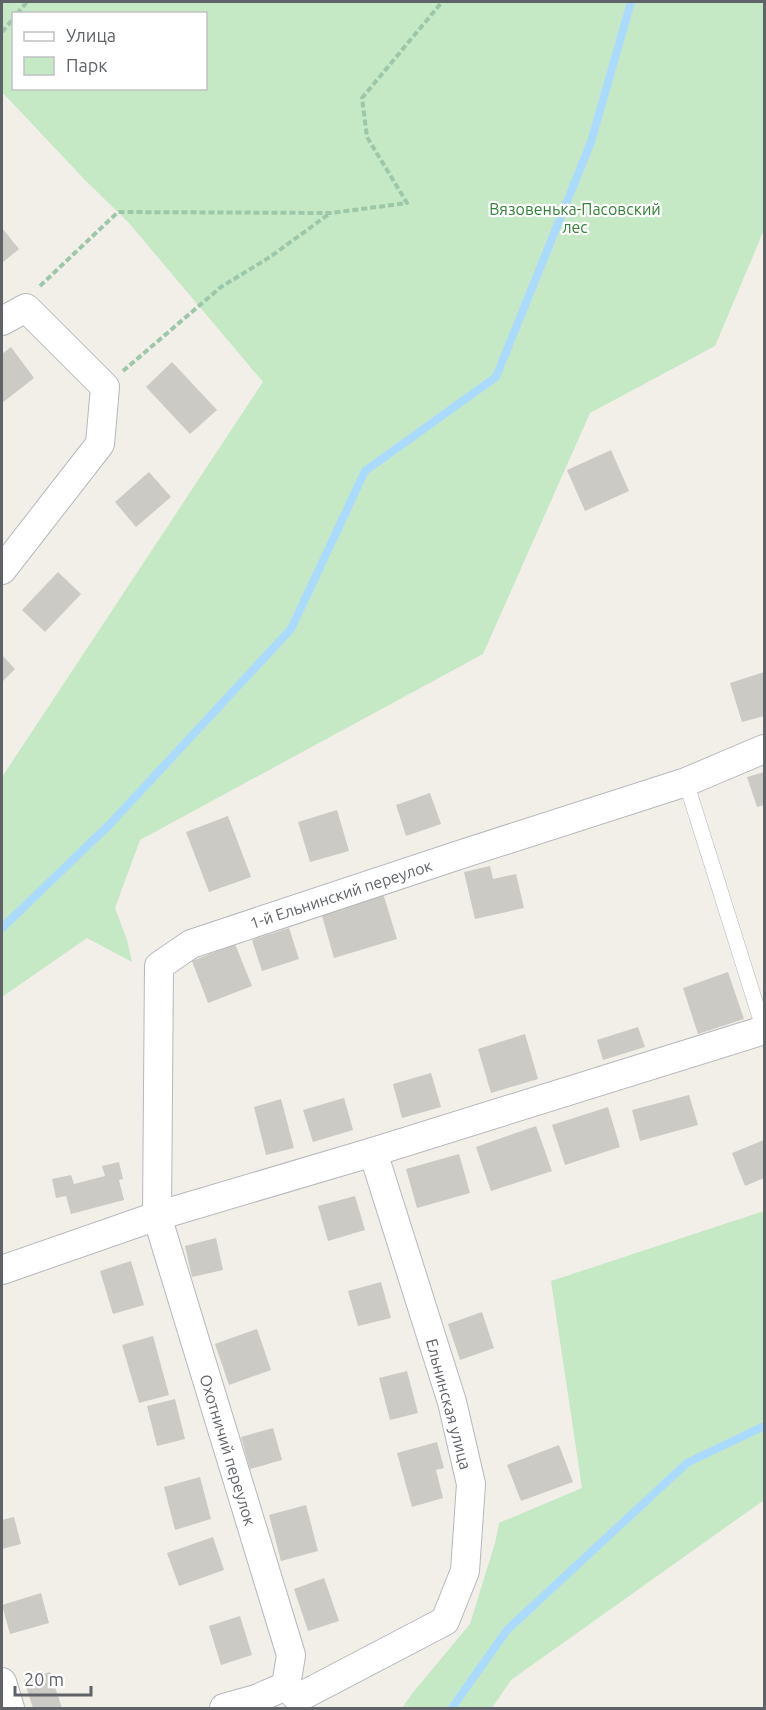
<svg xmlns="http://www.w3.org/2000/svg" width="766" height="1710" viewBox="0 0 766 1710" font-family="Ubuntu,sans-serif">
<rect width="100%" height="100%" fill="#f1efe8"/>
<g fill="#c5e8c5" fill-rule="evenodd">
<path d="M 2,2 L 764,2 L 764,230 L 715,346 L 590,413 L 483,654 L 140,840 L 115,908 L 127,940 L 132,962 L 87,938 L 2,997 L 2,777 L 263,382 L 129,223 L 86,181 L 2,92 ZM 14,14 L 206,14 L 206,88 L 14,88 Z"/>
<polygon points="764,1211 764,1500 511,1680 492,1708 402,1708 411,1695 470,1624 495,1543 499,1523 582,1488 551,1281"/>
</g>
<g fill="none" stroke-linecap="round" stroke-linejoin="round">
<g stroke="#aadaff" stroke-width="8">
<polyline points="2,928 110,824 291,629 365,471 496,377 591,142 631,2"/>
<polyline points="452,1708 507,1630 687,1463 764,1426"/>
</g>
</g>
<g fill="#cccac5">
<polygon points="2,228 19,249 2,263"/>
<polygon points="11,347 34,378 2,403 2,354"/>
<polygon points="172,362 217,410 190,434 146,387"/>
<polygon points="611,450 629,491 585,511 567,470"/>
<polygon points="149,472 171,497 136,527 115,502"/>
<polygon points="58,572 81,594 45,632 22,610"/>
<polygon points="2,655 15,669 2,682"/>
<polygon points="764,672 764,716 742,722 730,683"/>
<polygon points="764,772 764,805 757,807 747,777"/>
<polygon points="430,793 441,824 406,836 396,805"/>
<polygon points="337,810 349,851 310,862 298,822"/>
<polygon points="228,816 251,877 209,892 186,832"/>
<polygon points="490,866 493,879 516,874 524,908 475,919 464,872"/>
<polygon points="383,893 397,939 334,958 321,912"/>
<polygon points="289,928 299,959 262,971 252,940"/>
<polygon points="235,944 252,986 208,1003 192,961"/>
<polygon points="728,972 744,1019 698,1034 683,988"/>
<polygon points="638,1027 645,1047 603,1060 597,1040"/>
<polygon points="525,1034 538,1079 491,1093 478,1049"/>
<polygon points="431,1073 441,1107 402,1118 393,1084"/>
<polygon points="689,1095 698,1125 640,1141 632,1110"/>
<polygon points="344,1098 353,1130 313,1142 303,1110"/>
<polygon points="281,1099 294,1148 266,1155 254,1107"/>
<polygon points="608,1107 620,1147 565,1165 552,1125"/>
<polygon points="536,1126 552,1171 491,1191 476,1147"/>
<polygon points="764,1140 764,1178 745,1186 732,1153"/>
<polygon points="459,1154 470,1193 417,1208 406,1169"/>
<polygon points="119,1162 123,1179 119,1180 124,1200 71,1214 66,1196 56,1198 52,1179 71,1175 74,1184 105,1176 102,1166"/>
<polygon points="355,1196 365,1230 328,1241 318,1206"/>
<polygon points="216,1238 223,1270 192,1277 185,1246"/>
<polygon points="131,1261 144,1305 113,1314 100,1271"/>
<polygon points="381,1282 391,1318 358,1326 348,1291"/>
<polygon points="482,1312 494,1348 460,1360 448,1324"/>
<polygon points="257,1329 271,1370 229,1385 215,1344"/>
<polygon points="153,1336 169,1395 139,1403 122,1345"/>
<polygon points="407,1371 418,1413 390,1420 379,1378"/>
<polygon points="175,1399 185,1439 157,1446 147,1406"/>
<polygon points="273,1428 282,1460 250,1469 241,1437"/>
<polygon points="437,1442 444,1468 436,1470 443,1498 412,1507 397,1453"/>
<polygon points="559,1445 573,1482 521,1501 507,1465"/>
<polygon points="200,1477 211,1519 175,1530 164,1487"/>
<polygon points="306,1505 318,1551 281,1561 269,1515"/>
<polygon points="14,1517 21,1544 2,1549 2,1520"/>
<polygon points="213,1537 224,1570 179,1586 167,1553"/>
<polygon points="324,1578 339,1621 308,1631 294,1589"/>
<polygon points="41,1593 49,1623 10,1634 2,1605"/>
<polygon points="240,1616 252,1655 221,1665 209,1626"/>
<polygon points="50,1672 62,1708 33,1708 24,1680"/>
</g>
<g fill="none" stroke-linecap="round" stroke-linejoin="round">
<g stroke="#b5b8bc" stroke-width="16">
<polyline id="lane" points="686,782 764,1030"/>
</g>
<g stroke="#b5b8bc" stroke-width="30">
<g id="street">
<polyline points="2,321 26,308 105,387 100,444 2,570"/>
<polyline points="2,1270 157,1216 373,1152 764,1030"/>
<polyline points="2,1682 10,1708"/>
<polyline points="286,1686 291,1655 157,1216 159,966 191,944 459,855 686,782 764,749"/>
<polyline points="286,1686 298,1698 445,1621 465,1571 471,1484 452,1402 373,1152"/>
<polyline points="224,1708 256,1699 286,1686"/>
</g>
</g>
<g stroke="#9cc7a9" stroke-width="4" stroke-dasharray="6 3" stroke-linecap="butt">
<polyline points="17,14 27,2"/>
<polyline points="2,32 14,18"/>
<polyline points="40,286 118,212 331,213 407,203 367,137 362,98 442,2"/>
<polyline points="123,371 221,287 270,257 329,214"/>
</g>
<use href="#lane" stroke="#fff" stroke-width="15"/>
<use href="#street" stroke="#fff" stroke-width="28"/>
</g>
<g text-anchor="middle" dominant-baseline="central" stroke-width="4.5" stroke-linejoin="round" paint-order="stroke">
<g font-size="16" fill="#348238" stroke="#fff">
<text x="575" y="209">Вязовенька-Пасовский<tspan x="575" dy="18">лес</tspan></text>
</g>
<g font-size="16" fill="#5f6368" stroke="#fff">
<text transform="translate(341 894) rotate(-18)">1-й Ельнинский переулок</text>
<text transform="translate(449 1404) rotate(75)">Ельнинская улица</text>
<text transform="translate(228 1450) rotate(73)">Охотничий переулок</text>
</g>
</g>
<rect width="766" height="1710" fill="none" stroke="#5f6368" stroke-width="6"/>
<rect x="12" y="12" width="195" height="78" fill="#ffffff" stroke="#bfc1c3" stroke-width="1.5"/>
<rect x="24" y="32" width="30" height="9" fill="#ffffff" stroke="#bfc1c3" stroke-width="1.5"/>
<text x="66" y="42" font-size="18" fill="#5f6368">Улица</text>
<rect x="24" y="57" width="30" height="18" fill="#c5e8c5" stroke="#bfc1c3" stroke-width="1.5"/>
<text x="66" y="72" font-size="18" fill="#5f6368">Парк</text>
<path d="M15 1686v9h76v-9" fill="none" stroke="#5f6368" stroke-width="3"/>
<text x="24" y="1686" font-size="18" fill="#5f6368" stroke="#ffffff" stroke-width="4.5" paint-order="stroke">20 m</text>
</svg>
